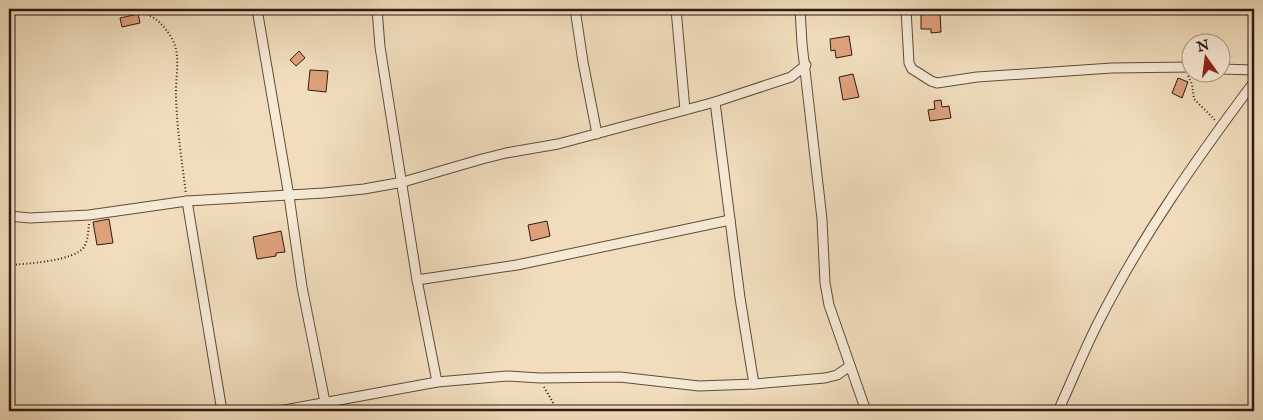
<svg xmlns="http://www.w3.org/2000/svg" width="1263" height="420" viewBox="0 0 1263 420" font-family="'IM FELL English',serif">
<rect width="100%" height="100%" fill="#f1ddbd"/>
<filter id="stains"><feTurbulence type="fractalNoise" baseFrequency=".004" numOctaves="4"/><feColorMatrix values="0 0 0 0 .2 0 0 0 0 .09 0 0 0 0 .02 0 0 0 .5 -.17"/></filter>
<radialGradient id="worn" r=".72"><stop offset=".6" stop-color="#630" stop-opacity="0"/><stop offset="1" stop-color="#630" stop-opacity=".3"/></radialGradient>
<g fill="#dea17c" stroke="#2e1b11">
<polygon points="940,12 941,32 931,33 931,29 921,29 921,13"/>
<polygon points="138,14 140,23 122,27 120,18"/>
<polygon points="849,36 852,55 836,58 835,50 831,51 830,39"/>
<polygon points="299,51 305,58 296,66 290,60"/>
<polygon points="310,70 328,71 326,92 308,90"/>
<polygon points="853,74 859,97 843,100 839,77"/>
<polygon points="1178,78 1188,82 1182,98 1172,93"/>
<polygon points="941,100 942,107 949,106 951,118 930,121 928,110 935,109 934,101"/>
<polygon points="109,219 113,243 97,245 93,222"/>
<polygon points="547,221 550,236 531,241 528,225"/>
<polygon points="281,231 285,252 276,253 276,256 257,259 253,237"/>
</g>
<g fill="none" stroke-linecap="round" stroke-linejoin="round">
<g stroke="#5f4c3c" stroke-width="11">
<g id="street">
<polyline points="257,9 289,196 302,287 325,402"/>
<polyline points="377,9 380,47 417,280 437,382"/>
<polyline points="575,9 583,62 597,134"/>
<polyline points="676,9 685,110"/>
<polyline points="800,9 802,44 822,219 825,283 829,305 866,411"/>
<polyline points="906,9 909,63 912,69 917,72 931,81 937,83 977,77 1112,68 1190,67"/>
<polyline points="1220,69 1254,70"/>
<polyline points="715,102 740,298 754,384"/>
<polyline points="187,201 222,411"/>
<polyline points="9,216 30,218 89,215 187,201 324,193 364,189 403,182 482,159 506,153 558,144 715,102 791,77 806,65"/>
<polyline points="417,280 517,265 730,220"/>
<polyline points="279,411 437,382 507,376 540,378 620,377 699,386 754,384 825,378 837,375 850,366"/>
<path d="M 1058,411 C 1072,381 1084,350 1099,321 C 1142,236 1197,158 1254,82"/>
</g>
</g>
<g stroke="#2e1b11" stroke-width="2" stroke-dasharray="1 2.5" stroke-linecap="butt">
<path d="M 123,9 C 147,13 157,15 171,37 C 182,54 175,78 176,97 C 177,130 182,162 186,194"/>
<polyline points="1188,76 1192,84 1194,99 1216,121"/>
<path d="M 9,265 C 25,264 75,261 84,247 C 88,241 88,232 89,224"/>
<polyline points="544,387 558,411"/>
</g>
<use href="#street" stroke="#f6e9d4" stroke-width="9"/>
</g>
<rect width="1263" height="420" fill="none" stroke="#f1ddbd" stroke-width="30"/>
<rect x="10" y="10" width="1243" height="400" fill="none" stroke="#2e1b11" stroke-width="2.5"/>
<rect x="15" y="15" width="1233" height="390" fill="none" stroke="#2e1b11"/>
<g transform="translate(1206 58) rotate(346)"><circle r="24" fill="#f6e9d4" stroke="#a69786"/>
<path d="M0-4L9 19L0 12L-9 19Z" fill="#8f2418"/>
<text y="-8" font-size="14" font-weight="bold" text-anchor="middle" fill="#2e1b11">N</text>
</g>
<rect width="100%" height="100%" filter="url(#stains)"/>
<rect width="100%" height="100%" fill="url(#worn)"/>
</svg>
